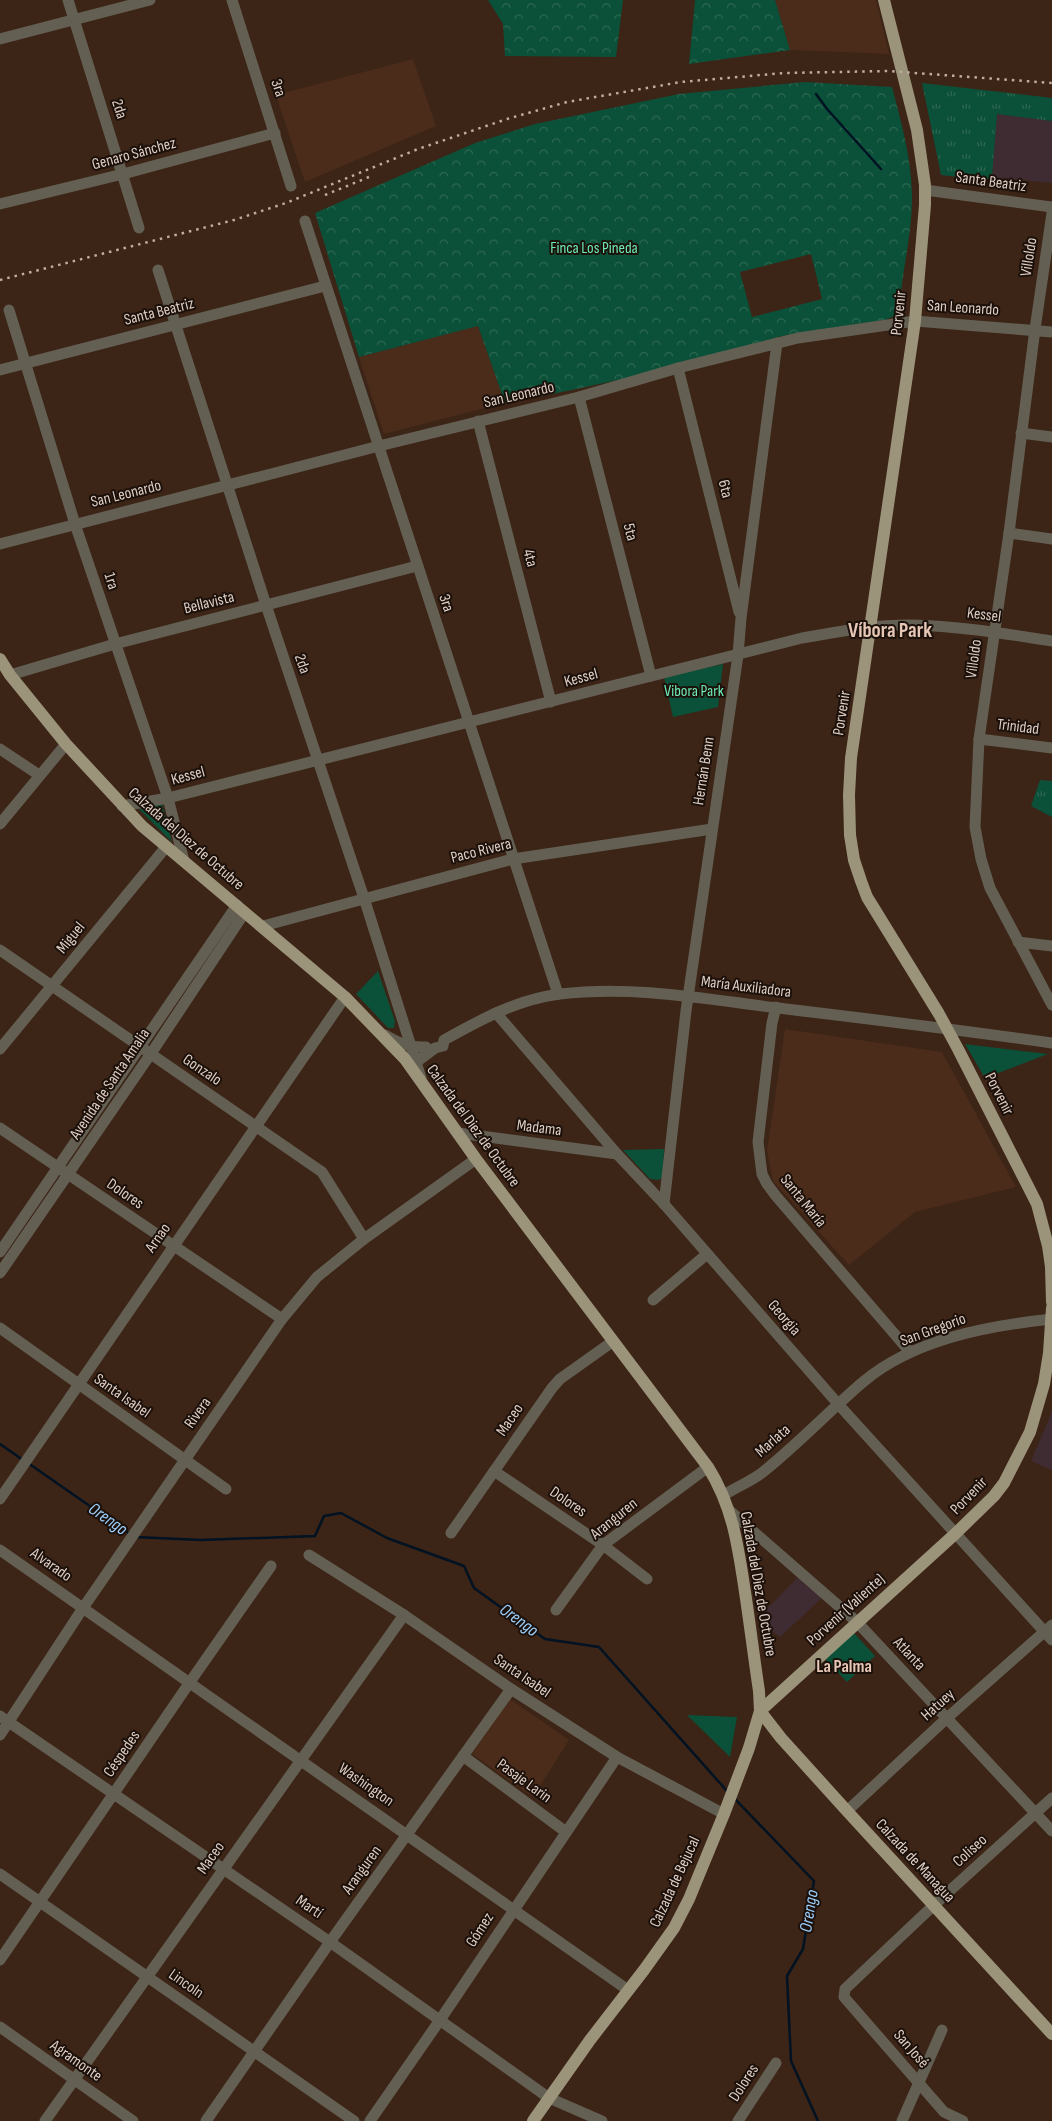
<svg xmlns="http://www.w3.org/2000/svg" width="1052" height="2121" viewBox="0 0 1052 2121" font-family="'Sofia Sans Condensed',sans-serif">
<defs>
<pattern id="grass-tufts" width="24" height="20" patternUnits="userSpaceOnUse" patternTransform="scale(1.25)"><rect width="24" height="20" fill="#0b5038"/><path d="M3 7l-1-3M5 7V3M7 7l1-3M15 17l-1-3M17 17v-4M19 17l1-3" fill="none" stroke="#2e6853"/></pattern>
<pattern id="forest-crowns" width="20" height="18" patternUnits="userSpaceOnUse" patternTransform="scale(1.25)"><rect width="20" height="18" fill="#0b5038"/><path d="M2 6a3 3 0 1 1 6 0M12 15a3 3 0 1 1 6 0" fill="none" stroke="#2e6853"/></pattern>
</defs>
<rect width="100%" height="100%" fill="#3c2416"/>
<g fill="#3f2c33">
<polygon points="997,114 1052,121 1052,183 992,177"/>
<polygon points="1052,1412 1052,1470 1031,1461"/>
<polygon points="799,1576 824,1596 780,1637 764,1625 763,1613"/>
</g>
<g fill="#4b2c1a">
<polygon points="775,0 876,0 889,54 790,50"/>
<polygon points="413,59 436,126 305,182 276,95"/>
<polygon points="478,326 505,403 384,434 359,357"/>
<polygon points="785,1029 942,1052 1016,1187 915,1212 849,1265 773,1181 767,1151"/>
<polygon points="510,1699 569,1740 533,1797 472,1754"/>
</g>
<g fill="url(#grass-tufts)">
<polygon points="922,83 1052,98 1052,121 997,114 992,177 984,180 941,175"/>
<polygon points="1040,780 1052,781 1052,817 1031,806"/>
</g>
<g fill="url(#forest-crowns)" fill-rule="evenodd">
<polygon points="488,0 623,0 616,57 505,56 503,24"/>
<polygon points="695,0 775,0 790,50 689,64"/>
<path d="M 805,82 L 892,87 C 901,121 911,157 912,193 C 913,233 901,274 899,314 L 885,320 L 782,336 L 677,367 L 572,390 L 505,403 L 478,326 L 359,357 L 315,213 L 475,143 L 535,124 L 679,94 ZM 811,254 L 822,299 L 752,317 L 740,272 Z"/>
</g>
<g fill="#0b5038">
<polygon points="723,664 718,707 673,717 664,677"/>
<polygon points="162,804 172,842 139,809"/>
<polygon points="378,971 395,1021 394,1028 388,1028 356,994"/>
<polygon points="965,1044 1048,1054 985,1078"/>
<polygon points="664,1149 663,1178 658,1180 650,1179 623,1150"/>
<polygon points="854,1633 875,1656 847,1682 825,1659"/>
<polygon points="687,1715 737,1717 730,1757"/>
</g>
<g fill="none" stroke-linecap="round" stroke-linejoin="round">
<g stroke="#011222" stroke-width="2.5">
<polyline points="816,94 827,109 881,169"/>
<polyline points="0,1444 23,1460"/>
<polyline points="28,1463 130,1534"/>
<polyline points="135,1537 201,1540 315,1536 324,1516 341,1513 387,1538 464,1566 474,1588 545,1639 599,1647 727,1791"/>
<polyline points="735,1799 814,1881 803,1949 787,1976 791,2061 818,2121"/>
</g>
<g stroke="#636053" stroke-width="11">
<polyline points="68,0 139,228"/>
<polyline points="232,0 291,186"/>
<polyline points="0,39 150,0"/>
<polyline points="925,190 1052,207"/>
<polyline points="0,204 123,174 275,133"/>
<polyline points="1052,213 1035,329 1009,533 979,739 975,827 981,859 990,888 1052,1005"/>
<polyline points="305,221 558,994"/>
<polyline points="158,270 266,605 364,898 421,1078"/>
<polyline points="9,310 75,524 168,798 184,861"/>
<polyline points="678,368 739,612"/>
<polyline points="0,370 325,286"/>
<polyline points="579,397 651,676"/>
<polyline points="478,421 551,702"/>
<polyline points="1021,433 1052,437"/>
<polyline points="1009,533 1052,539"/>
<polyline points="0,544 379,446 579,397 678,368 798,338 915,321 1052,332"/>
<polyline points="10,675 115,644 417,566"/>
<polyline points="979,739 1052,748"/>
<polyline points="0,749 39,775"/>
<path d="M 122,806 L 168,798 L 802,638 C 838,632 876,624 912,625 C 959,626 1006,634 1052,641"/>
<polyline points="0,824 66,744"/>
<polyline points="263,926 513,859 712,829"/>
<polyline points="1018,942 1052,946"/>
<polyline points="0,950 322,1172 364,1239"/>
<polyline points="776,1007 772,1023 758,1142 762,1174 767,1184 776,1196 910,1352"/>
<polyline points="496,1013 617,1154 664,1204 839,1405 1052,1640"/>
<path d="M 385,1035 C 398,1043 410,1048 426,1047"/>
<polyline points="0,1049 166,847"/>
<path d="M 411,1066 L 435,1048 L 443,1046 L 444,1040 C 480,1020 518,999 560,994 C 633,985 706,999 778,1008 C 869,1019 961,1030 1052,1043"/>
<polyline points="0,1128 282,1319"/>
<polyline points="458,1133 617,1154"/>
<polyline points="664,1204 686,1011 738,655 741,618 777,343"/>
<polyline points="0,1252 237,905"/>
<polyline points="0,1273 150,1055 245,912"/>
<polyline points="653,1300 707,1254"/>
<polyline points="0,1328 226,1489"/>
<polyline points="494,1471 603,1545 647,1579"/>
<path d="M 724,1495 C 736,1487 752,1481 763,1472 C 798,1444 829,1411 863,1382 C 914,1339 987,1326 1052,1319"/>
<polyline points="0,1499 345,997"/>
<polyline points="731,1512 857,1622 1052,1831"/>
<polyline points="451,1533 552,1388 560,1379 612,1342"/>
<polyline points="0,1550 628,1990"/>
<polyline points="309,1555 404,1615 511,1689 617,1757 724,1814"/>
<polyline points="556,1610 603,1545 708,1467"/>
<polyline points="0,1716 330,1942 549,2098 602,2121"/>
<polyline points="0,1735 83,1608 282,1319 317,1277 364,1239 476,1159"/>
<polyline points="463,1756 566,1832"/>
<polyline points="847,1811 947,1718 1052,1625"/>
<polyline points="0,1874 354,2121"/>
<polyline points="0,1960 190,1682 271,1566"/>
<polyline points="0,2027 133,2121"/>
<polyline points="45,2121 404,1615"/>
<polyline points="206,2121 330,1942 511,1689"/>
<polyline points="370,2121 440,2020 617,1757"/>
<polyline points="738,2121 776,2063"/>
<polyline points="902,2121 942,2030"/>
<polyline points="963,2121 944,2112 844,1997 845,1989 934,1905 1052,1798"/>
</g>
<g stroke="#9b937a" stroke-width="12">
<polyline points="884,0 917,130 925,185 925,205 915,321 851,758 849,795 850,835 854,860 861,881 867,897 939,1014 958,1049 1037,1204 1048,1246 1051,1267 1052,1302"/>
<path d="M 0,659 L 10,675 L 66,744 L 142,826 L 345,997 L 405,1059 L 476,1159 L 708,1467 C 733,1507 738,1546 745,1592 C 750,1625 754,1658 759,1691 L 760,1711 L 749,1748 L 724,1814 L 689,1899 L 674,1928 L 644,1970 L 590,2040 L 533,2121"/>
<polyline points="760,1711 955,1534 994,1496 1004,1483 1030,1432 1044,1384 1049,1353 1052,1308"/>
<polyline points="760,1711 781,1738 847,1811 1052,2034"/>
</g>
<g stroke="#bfada3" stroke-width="2.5" stroke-dasharray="2.5 5" stroke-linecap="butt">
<polyline points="325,195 369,177"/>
<polyline points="0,280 234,220 286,203 418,149 507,119 567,102 681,82 784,73 888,71 1052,83"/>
</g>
</g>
<g text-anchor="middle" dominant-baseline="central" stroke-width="4" stroke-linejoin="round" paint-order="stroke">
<g font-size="16" fill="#decec5" stroke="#1b100a">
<text transform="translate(278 88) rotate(72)">3ra</text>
<text transform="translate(119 109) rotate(72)">2da</text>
<text transform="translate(134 154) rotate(-15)">Genaro Sánchez</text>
<text transform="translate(991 182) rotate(8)">Santa Beatriz</text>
<text transform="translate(1029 257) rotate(-81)">Villoldo</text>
<text transform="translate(963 308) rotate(4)">San Leonardo</text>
<text transform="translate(159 312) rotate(-14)">Santa Beatriz</text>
<text transform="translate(899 313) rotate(-84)">Porvenir</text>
<text transform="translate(519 395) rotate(-13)">San Leonardo</text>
<text transform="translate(725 489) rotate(76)">6ta</text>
<text transform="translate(126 494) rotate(-14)">San Leonardo</text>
<text transform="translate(630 532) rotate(76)">5ta</text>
<text transform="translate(530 558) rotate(75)">4ta</text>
<text transform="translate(111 581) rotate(72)">1ra</text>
<text transform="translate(209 603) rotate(-14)">Bellavista</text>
<text transform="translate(446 603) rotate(72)">3ra</text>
<text transform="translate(984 615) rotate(7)">Kessel</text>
<text transform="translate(974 659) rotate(-82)">Villoldo</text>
<text transform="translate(302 664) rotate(71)">2da</text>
<text transform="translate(581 678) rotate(-15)">Kessel</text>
<text transform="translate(842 713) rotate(-81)">Porvenir</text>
<text transform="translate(1018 727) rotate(7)">Trinidad</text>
<text transform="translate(704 771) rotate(-81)">Hernán Benn</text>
<text transform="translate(188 776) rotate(-15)">Kessel</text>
<text transform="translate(186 839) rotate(41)">Calzada del Diez de Octubre</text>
<text transform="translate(481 851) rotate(-14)">Paco Rivera</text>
<text transform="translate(71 938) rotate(-51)">Miguel</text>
<text transform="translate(746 987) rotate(7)">María Auxiliadora</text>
<text transform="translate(202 1070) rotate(34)">Gonzalo</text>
<text transform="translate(110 1084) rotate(-56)">Avenida de Santa Amalia</text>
<text transform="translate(999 1094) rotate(63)">Porvenir</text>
<text transform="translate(473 1126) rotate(54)">Calzada del Diez de Octubre</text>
<text transform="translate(539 1128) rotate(7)">Madama</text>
<text transform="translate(125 1194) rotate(34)">Dolores</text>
<text transform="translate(803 1201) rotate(51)">Santa María</text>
<text transform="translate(158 1238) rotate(-55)">Arnao</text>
<text transform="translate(784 1318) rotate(49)">Georgia</text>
<text transform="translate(933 1330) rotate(-20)">San Gregorio</text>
<text transform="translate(122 1396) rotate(35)">Santa Isabel</text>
<text transform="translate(198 1413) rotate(-55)">Rivera</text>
<text transform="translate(510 1420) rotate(-56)">Maceo</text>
<text transform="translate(773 1441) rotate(-41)">Marlata</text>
<text transform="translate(969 1496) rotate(-46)">Porvenir</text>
<text transform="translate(568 1502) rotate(34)">Dolores</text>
<text transform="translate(614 1519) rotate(-39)">Aranguren</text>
<text transform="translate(51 1565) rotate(35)">Alvarado</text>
<text transform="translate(758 1584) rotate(80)">Calzada del Diez de Octubre</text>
<text transform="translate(846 1610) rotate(-42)">Porvenir (Valiente)</text>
<text transform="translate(909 1654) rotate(47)">Atlanta</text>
<text transform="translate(522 1676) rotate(34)">Santa Isabel</text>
<text transform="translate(938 1705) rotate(-42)">Hatuey</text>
<text transform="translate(122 1754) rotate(-56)">Céspedes</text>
<text transform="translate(524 1781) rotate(36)">Pasaje Larin</text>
<text transform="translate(366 1785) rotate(35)">Washington</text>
<text transform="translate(970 1851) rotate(-42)">Coliseo</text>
<text transform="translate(211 1858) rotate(-55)">Maceo</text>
<text transform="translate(915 1861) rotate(47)">Calzada de Managua</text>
<text transform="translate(362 1870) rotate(-54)">Aranguren</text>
<text transform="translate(675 1882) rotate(-65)">Calzada de Bejucal</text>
<text transform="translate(309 1907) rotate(34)">Martí</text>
<text transform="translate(480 1930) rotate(-57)">Gómez</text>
<text transform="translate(186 1984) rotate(35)">Lincoln</text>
<text transform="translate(911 2049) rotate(49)">San José</text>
<text transform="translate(76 2061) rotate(35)">Agramonte</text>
<text transform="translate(744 2083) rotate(-57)">Dolores</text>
</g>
<g font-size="16" fill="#6eecb7" stroke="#1b100a">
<text x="594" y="248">Finca Los Pineda</text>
<text x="694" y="691">Vibora Park</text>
</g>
<g font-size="18" font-style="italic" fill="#9ccefb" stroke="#1b100a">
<text transform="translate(108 1519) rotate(35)">Orengo</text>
<text transform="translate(519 1620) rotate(36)">Orengo</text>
<text transform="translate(809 1911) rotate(-81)">Orengo</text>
</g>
<g font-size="18" font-weight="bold" fill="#e6c6b5" stroke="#1b100a">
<text x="844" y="1666">La Palma</text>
</g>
<g font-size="21" font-weight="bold" fill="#e6c6b5" stroke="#1b100a">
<text x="890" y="630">Víbora Park</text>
</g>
</g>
</svg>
